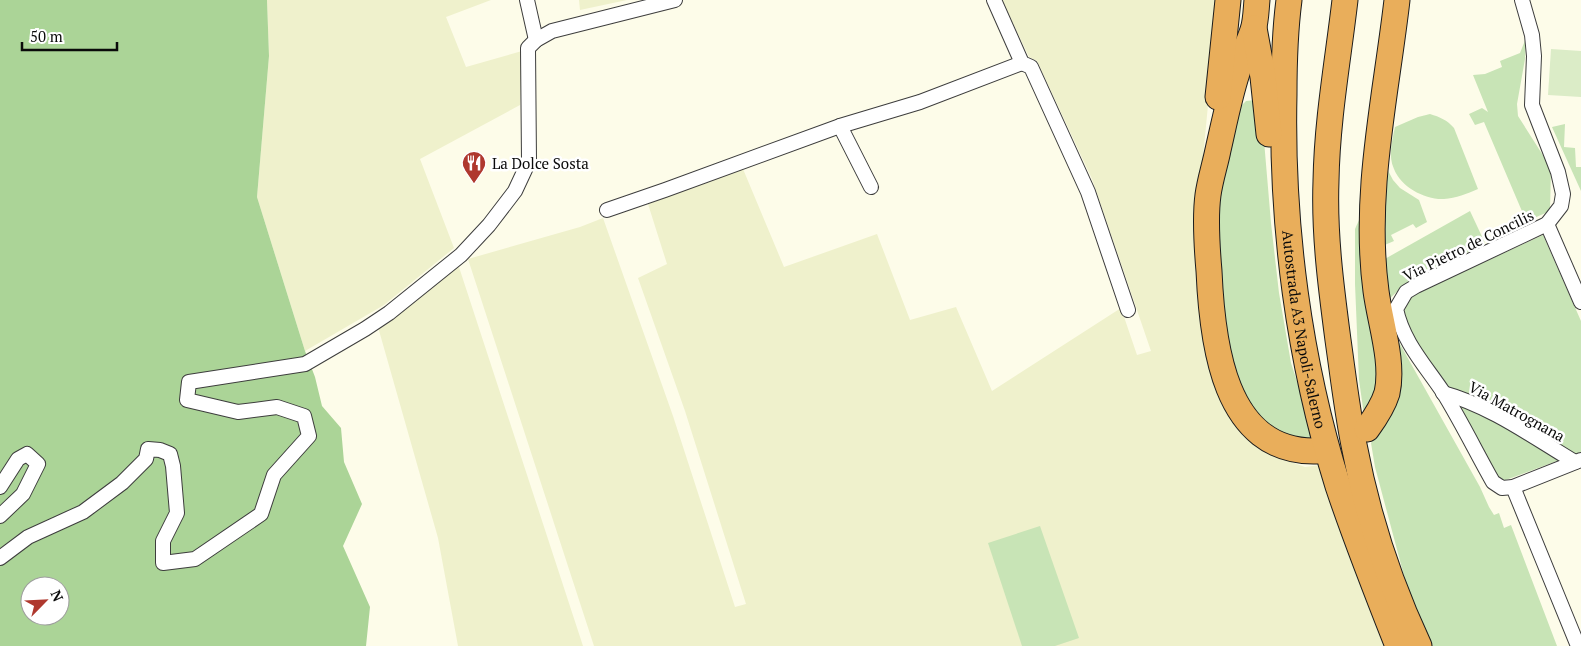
<svg xmlns="http://www.w3.org/2000/svg" width="1581" height="646" viewBox="0 0 1581 646" font-family="'PT Serif',serif">
<rect width="100%" height="100%" fill="#fdfce9"/>
<g fill="#eff1cc">
<polygon points="267,0 491,0 446,17 466,67 522,51 520,105 420,159 454,248 384,305 305,351 257,197 269,56"/>
<polygon points="579,0 627,0 580,10"/>
<polygon points="1002,0 1218,0 1202,168 1218,395 1226,409 1269,454 1305,467 1321,465 1388,646 594,646 468,259 580,227 603,218 673,416 735,607 746,604 685,411 638,278 667,264 648,204 743,169 784,267 877,234 910,320 956,307 992,391 1121,308 1137,355 1151,351 1092,179 1037,61 1029,57"/>
<polygon points="458,264 583,646 458,646 438,538 378,327"/>
</g>
<g fill="#c8e4b6">
<polygon points="1526,38 1525,59 1517,104 1518,116 1551,168 1550,211 1525,222 1524,216 1484,122 1475,125 1469,114 1482,108 1488,112 1473,75 1485,74 1502,67 1500,61 1520,53"/>
<polygon points="1256,100 1262,117 1271,223 1279,293 1291,363 1315,436 1313,443 1281,436 1247,405 1233,370 1225,330 1220,271 1218,205 1240,107 1246,101"/>
<path d="M 1430,114 C 1440,117 1447,120 1454,128 L 1478,189 C 1467,194 1456,198 1444,199 C 1425,200 1401,187 1394,169 C 1388,156 1392,141 1395,127 L 1418,117 Z"/>
<polygon points="1565,124 1564,147 1575,148 1576,167 1581,167 1581,191 1552,127"/>
<polygon points="1384,163 1393,180 1400,188 1419,200 1427,222 1416,228 1413,224 1391,235 1394,241 1380,247"/>
<polygon points="1470,211 1485,243 1402,287 1388,300 1383,260"/>
<polygon points="1359,220 1361,222 1378,354 1376,393 1364,415 1359,380 1355,284 1355,229"/>
<path d="M 1543,235 L 1581,321 L 1581,452 L 1503,481 L 1495,474 C 1480,446 1467,417 1450,389 C 1434,363 1410,341 1404,310 L 1411,298 L 1419,292 Z"/>
<polygon points="1396,337 1480,487 1489,507 1494,515 1499,513 1504,528 1511,525 1557,646 1427,646 1411,602 1375,467 1371,443 1388,421"/>
<polygon points="1040,526 1079,638 1055,646 1022,646 988,543"/>
</g>
<path fill="#abd497" fill-rule="evenodd" d="M 0,0 L 267,0 L 269,56 L 257,197 L 305,351 L 315,377 L 322,406 L 341,428 L 344,462 L 362,504 L 343,546 L 370,607 L 366,646 L 0,646 ZM 30,586 L 60,586 L 60,616 L 30,616 Z"/>
<polygon fill="#dbecc7" points="1551,49 1581,51 1581,97 1548,95"/>
<g fill="none" stroke-linecap="round" stroke-linejoin="round">
<g stroke="#3d3d3d" stroke-width="16">
<g id="minor">
<polyline points="527,0 536,40"/>
<polyline points="994,0 1022,63 1031,67 1088,192 1128,310"/>
<path d="M 1522,0 L 1532,35 L 1534,56 L 1532,105 L 1558,172 L 1563,194 L 1561,206 L 1547,224 L 1416,286 L 1406,292 L 1396,309 C 1403,342 1425,365 1443,392 C 1461,421 1476,452 1493,482 L 1502,488 L 1513,487 L 1581,460"/>
<polyline points="840,126 871,187"/>
<polyline points="607,210 665,190 840,126 920,102 1022,63"/>
<polyline points="1547,224 1581,302"/>
<path d="M 1443,393 C 1491,406 1533,437 1575,462"/>
<polyline points="0,487 18,459 27,454 38,464 23,494 0,516"/>
<polyline points="1513,487 1578,646"/>
<polyline points="0,558 28,537 83,512 122,483 146,459 148,449 160,450 170,454 173,466 177,513 163,541 163,563 195,559 261,514 274,475 309,436 304,416 277,407 238,412 187,400 189,382 305,364 365,329 389,313 461,255 489,225 515,191 529,161 528,48 536,40 552,31 675,0"/>
</g>
</g>
<g stroke="#1b1b1b" stroke-width="27">
<g id="motorway">
<path d="M 1257,0 C 1256,10 1256,21 1253,30 C 1248,45 1241,58 1237,73 C 1229,98 1224,124 1218,150 C 1215,165 1210,180 1208,195 C 1205,217 1207,248 1209,271 C 1212,340 1223,454 1317,451"/>
<path id="s1" d="M 1289,0 C 1285,31 1284,63 1284,94 C 1281,226 1299,361 1338,486 C 1356,540 1377,593 1398,646"/>
<path d="M 1345,0 C 1338,60 1327,120 1326,181 C 1324,234 1331,287 1338,340 C 1343,375 1347,410 1354,445 C 1367,514 1389,582 1419,646"/>
<polyline points="1254,28 1263,77 1269,134"/>
<polyline points="1218,97 1228,0"/>
<path d="M 1367,429 C 1375,418 1383,406 1387,393 C 1394,362 1380,322 1376,291 C 1363,194 1386,96 1397,0"/>
</g>
</g>
<use href="#minor" stroke="#fff" stroke-width="14"/>
<use href="#motorway" stroke="#e9ae5b" stroke-width="25"/>
</g>
<defs>
<g id="restaurant-pin" transform="scale(1.25)"><path d="M0 17L-7.5 6A9.5 9.5 0 1 1 7.5 6Z" fill="#af382e" stroke="#fff"/><path d="M-5-6h1v4h1v-4h1v4h1v-4h1v5L-1.5 .5V6h-2V.5L-5-1ZM5-6V6H3V1.5H1.5Q1.5-4 5-6Z" fill="#fff"/></g>
</defs>
<g fill-rule="evenodd">
<use href="#restaurant-pin" x="474" y="163"/>
</g>
<g text-anchor="middle" dominant-baseline="central" stroke-width="5" stroke-linejoin="round" paint-order="stroke">
<g font-size="15" fill="#0a0a0a" stroke="#fff" text-anchor="start">
<text x="492" y="163">La Dolce Sosta</text>
</g>
<g font-size="15" fill="#0a0a0a" stroke="#fff">
<text transform="translate(1468 245) rotate(-26)">Via Pietro de Concilis</text>
<text stroke="none"><textPath href="#s1" startOffset="331">Autostrada A3 Napoli-Salerno</textPath></text>
<text transform="translate(1517 411) rotate(29)">Via Matrognana</text>
</g>
</g>
<g transform="translate(45 601) rotate(66)"><circle r="24" fill="#ffffff" stroke="#9d9d9d"/>
<path d="M0-4L9 19L0 12L-9 19Z" fill="#af382e"/>
<text y="-8" font-size="14" font-weight="bold" text-anchor="middle" fill="#0a0a0a">N</text>
</g>
<path d="M22 42v8h95v-8" fill="none" stroke="#0a0a0a" stroke-width="2.5"/>
<text x="30" y="42" font-size="15" fill="#0a0a0a" stroke="#ffffff" stroke-width="4" paint-order="stroke">50 m</text>
</svg>
